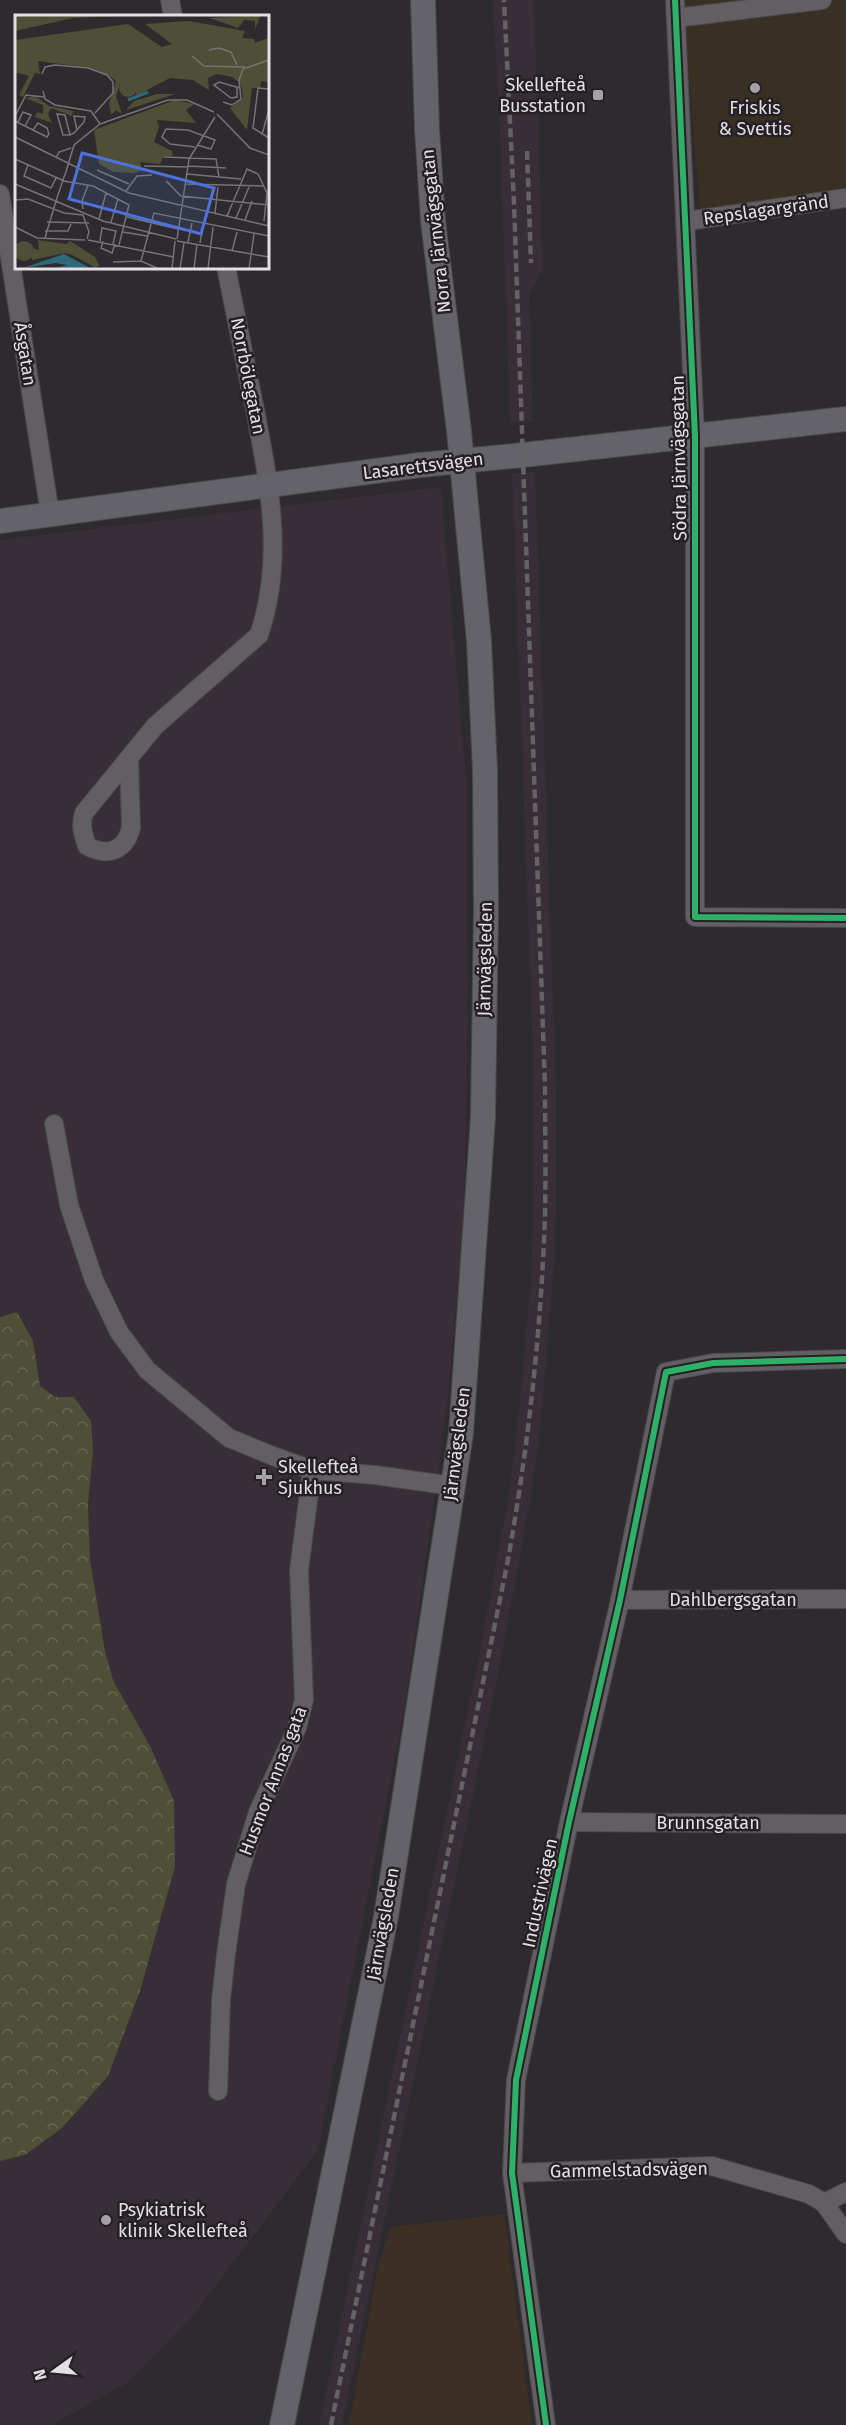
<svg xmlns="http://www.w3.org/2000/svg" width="846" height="2425" viewBox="0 0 846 2425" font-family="'Fira Sans',sans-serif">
<defs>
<pattern id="forest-crowns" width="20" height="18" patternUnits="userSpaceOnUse" patternTransform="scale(1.5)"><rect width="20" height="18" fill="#4e4f36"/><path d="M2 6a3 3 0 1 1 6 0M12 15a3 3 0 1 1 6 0" fill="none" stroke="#676853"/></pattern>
</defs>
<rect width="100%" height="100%" fill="#2e2b2e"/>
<polygon fill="#383123" points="683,0 846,0 846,192 700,212"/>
<polygon fill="#3c2f24" points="504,2214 532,2425 349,2425 378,2266 391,2227"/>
<g fill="#372e38">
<polygon points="493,0 534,0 543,268 529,295 533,422 510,423 500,136"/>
<polygon points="535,472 556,1087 556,1213 553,1280 541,1424 531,1497 499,1670 342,2425 319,2425 477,1666 509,1494 518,1421 531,1278 533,1213 534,1087 512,473"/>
<polygon points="441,487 466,780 468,992 464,1217 447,1407 405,1706 318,2150 193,2316 127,2383 51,2425 0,2425 0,2161 25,2155 108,2076 140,1991 175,1867 124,1701 113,1680 105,1651 90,1560 88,1504 93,1451 55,1397 40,1386 33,1341 17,1312 0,1317 0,540"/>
</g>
<polygon fill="url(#forest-crowns)" points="17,1312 33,1341 40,1386 55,1397 74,1397 91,1421 93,1451 88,1504 90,1560 105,1651 113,1680 151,1748 174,1801 175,1867 140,1991 108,2076 62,2128 25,2155 0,2161 0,1317"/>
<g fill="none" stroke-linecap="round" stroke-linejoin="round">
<g stroke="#4b484b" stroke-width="20">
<g id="minor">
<polyline points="170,0 173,16"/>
<polyline points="675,0 695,436 695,917 846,918"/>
<polyline points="676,18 822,0"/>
<polyline points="0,194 50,514"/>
<polyline points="687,221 846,198"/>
<path d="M 129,759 L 131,828 C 125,851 108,857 87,846 C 83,834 80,825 84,813 L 155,726 L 259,635 C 284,562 270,488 256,415 C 246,365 236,316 226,267"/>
<polyline points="54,1124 69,1205 94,1280 119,1332 147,1370 229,1438 273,1456 312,1470 375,1475 453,1486"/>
<polyline points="620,1600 846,1599"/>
<polyline points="569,1822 846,1824"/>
<polyline points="218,2091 221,2000 226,1954 236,1884 258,1812 297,1728 304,1700 299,1570 312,1470"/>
<polyline points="512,2173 712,2166 809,2194 824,2203 846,2192"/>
<polyline points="824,2203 846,2234"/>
<polyline points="546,2425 512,2173 516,2080 569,1822 620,1600 666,1372 713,1363 846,1359"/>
</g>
</g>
<g stroke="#4b484b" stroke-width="26">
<g id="major">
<polyline points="0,521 420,465 523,455 846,419"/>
<polyline points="282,2425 386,1917 453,1486 461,1433 483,1117 486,911 485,770 479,641 459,431 433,221 427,129 423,0"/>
</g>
</g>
<use href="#minor" stroke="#615f62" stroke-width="18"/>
<use href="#major" stroke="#65636a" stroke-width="24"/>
<g stroke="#646264" stroke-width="4.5" stroke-dasharray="9 4.5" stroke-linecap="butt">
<polyline points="527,151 531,263"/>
<path d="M 331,2425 L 507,1565 C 528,1449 541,1333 545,1215 C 546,1172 545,1129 545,1087 L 514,203 L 504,0"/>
</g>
<g stroke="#252025" stroke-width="10">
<g id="cycleway">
<polyline points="675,0 695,436 695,917 846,918"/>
<polyline points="546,2425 512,2173 516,2080 569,1822 620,1600 666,1372 713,1363 846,1359"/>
</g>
</g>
<use href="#cycleway" stroke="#2db169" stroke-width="6"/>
</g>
<g fill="#a4a0a4" stroke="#252025" stroke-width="2">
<circle cx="755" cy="88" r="6"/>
<rect x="592" y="89" width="12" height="12" rx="3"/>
<path d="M261 1468h6v6h6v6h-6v6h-6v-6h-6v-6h6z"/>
<circle cx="106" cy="2220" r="6"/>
</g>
<g text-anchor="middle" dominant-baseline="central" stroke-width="5" stroke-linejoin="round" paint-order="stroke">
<g font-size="18" fill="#e3dfe3" stroke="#252025" text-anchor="start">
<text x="586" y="85" text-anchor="end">Skellefteå<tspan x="586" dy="21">Busstation</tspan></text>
<text x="755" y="108" text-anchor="middle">Friskis<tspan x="755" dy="21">&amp; Svettis</tspan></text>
<text x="278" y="1467">Skellefteå<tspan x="278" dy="21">Sjukhus</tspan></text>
<text x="118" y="2210">Psykiatrisk<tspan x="118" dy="21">klinik Skellefteå</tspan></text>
</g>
<g font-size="18" fill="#e3dfe3" stroke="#252025">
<text transform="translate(766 210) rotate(-8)">Repslagargränd</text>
<text transform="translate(436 231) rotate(-96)">Norra Järnvägsgatan</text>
<text transform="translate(25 354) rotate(81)">Åsgatan</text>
<text transform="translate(248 376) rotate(79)">Norrbölegatan</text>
<text transform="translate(679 458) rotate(-91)">Södra Järnvägsgatan</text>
<text transform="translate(423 466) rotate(-7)">Lasarettsvägen</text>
<text transform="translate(485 959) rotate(-89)">Järnvägsleden</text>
<text transform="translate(457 1444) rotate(-83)">Järnvägsleden</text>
<text x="733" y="1600">Dahlbergsgatan</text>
<text transform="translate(273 1781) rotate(-69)">Husmor Annas gata</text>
<text x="708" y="1823">Brunnsgatan</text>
<text transform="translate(540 1893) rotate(-78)">Industrivägen</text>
<text transform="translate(383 1924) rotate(-80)">Järnvägsleden</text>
<text transform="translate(629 2170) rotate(-1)">Gammelstadsvägen</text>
</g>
</g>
<g transform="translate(15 15)">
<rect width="254" height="254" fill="#2e2b2e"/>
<path d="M104 73a9 9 0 1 1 18 0a9 9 0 1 1-18 0ZM 23,225 L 51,229 L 57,240 L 50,238 L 17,245 L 17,233 L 24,235 Z" fill="#4e4f36"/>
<path d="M 0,0 L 127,0 L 58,3 L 0,16 ZM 246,0 L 240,14 L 240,6 L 229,5 L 223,13 L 195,3 ZM 174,6 L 230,16 L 227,23 L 239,24 L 240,28 L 253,23 L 253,67 L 246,66 L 245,73 L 237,73 L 232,115 L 215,93 L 228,83 L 226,69 L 217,62 L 202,59 L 193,63 L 194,75 L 178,65 L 155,63 L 122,80 L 115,64 L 105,68 L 101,81 L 107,99 L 101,95 L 96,100 L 94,88 L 101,66 L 93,60 L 76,53 L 23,46 L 25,59 L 20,58 L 8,82 L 4,80 L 14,61 L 0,57 L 0,25 L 113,9 L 147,32 L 157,29 L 130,9 ZM 142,79 L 160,79 L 111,95 L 119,86 ZM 20,81 L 34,91 L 58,96 L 57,101 L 36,93 L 33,99 L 37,108 L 20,102 L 22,97 L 28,99 L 28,90 L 10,83 ZM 160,85 L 179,89 L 171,95 L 181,108 L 142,105 L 144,112 L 139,127 L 157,136 L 158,141 L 149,141 L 145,149 L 125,147 L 127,155 L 120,158 L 98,157 L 84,149 L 79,115 Z" fill="#4e4f36"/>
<path d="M-1 236a10 10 0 1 1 20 0a10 10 0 1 1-20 0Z" fill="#4e4f36"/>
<path d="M 55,226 L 80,242 L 84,250 L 81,253 L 57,240 L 50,230 Z" fill="#4e4f36"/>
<path d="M 49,239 L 75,253 L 41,253 L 52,250 L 41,248 L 8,253 Z" fill="#2f6a7a"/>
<path fill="none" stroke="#2f6a7a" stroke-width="3" d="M 113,85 L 133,77"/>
<path fill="none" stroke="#767376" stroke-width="1.5" d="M 194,35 L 204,33 L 216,37 L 222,50M 177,41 L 189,51 L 230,52M 27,59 L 30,52 L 40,50 L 73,53 L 92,60 L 98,67 L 98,78 L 80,98M 222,73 L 222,82 L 216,83 L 199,70 L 204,67 L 225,73M 254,74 L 243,73 L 238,113 L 254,123M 29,80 L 28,76 L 30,84 L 40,90 L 76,96 L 85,109M 208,87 L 217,90 L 226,84 L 224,65 L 228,54 L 254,45M 202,99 L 235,133 L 254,140M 0,101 L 11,80 L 29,82M 0,106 L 32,122 L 34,119 L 32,113 L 23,108 L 18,115M 3,107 L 8,97 L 16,100 L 10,111M 55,120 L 50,100 L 42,99 L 48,120 L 55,120 L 59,118 L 61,116 L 68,108 L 69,107 L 70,102 L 59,101 L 62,115M 247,120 L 254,94M 0,122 L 114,178 L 254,211M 180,132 L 155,129 L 147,122 L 151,114 L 173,115 L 200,125 L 196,134 L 182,130M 149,142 L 201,144 L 204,162M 41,143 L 44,137 L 56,133M 0,144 L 49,166 L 78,171 L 114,190 L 104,230M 13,150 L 9,161 L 36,173 L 41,163M 129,151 L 172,152M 173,151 L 211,153M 82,155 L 114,169M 172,159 L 226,164M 50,160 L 59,130 L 85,109 L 153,85 L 172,85 L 199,97M 0,169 L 88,206 L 161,224M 155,169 L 151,166 L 166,181 L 254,190M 171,169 L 248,171M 111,176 L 122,161 L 137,160M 0,185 L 13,184 L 49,198 L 68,200 L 74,217 L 72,224M 41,186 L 50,159M 68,194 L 67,186 L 73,170M 200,198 L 203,172M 212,201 L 232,154 L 243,159 L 252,178 L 249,206M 112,202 L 163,214M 221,203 L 234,172M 84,204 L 91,178M 230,205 L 237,186M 32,207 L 74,208M 96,207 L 103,184M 0,212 L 22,223 L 70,225M 30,216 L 53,216 L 56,209M 108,217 L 132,221M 30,223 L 41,186M 162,224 L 174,144 L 200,102M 73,225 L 159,242M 85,226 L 87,213 L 101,216 L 98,229M 88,226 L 86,233 L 97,238 L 100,229M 162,226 L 254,242M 173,227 L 177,208M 185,228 L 188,210M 217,236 L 222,217M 126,246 L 139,198 L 254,221M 98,247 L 126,246 L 144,254M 157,254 L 160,226M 165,254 L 169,227M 179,254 L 182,229M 193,254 L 198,212M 234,254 L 239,219"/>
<path fill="#4e72db" fill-opacity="0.15" stroke="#4e72db" stroke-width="3" d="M 67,138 L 199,173 L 186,219 L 54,184 Z"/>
<rect width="254" height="254" fill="none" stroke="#e3dfe3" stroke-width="3"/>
</g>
<g transform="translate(54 2371) rotate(255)" stroke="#252025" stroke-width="4.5" paint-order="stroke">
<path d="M0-4.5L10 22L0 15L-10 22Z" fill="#e3dfe3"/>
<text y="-9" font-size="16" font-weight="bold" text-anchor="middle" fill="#e3dfe3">N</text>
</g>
</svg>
